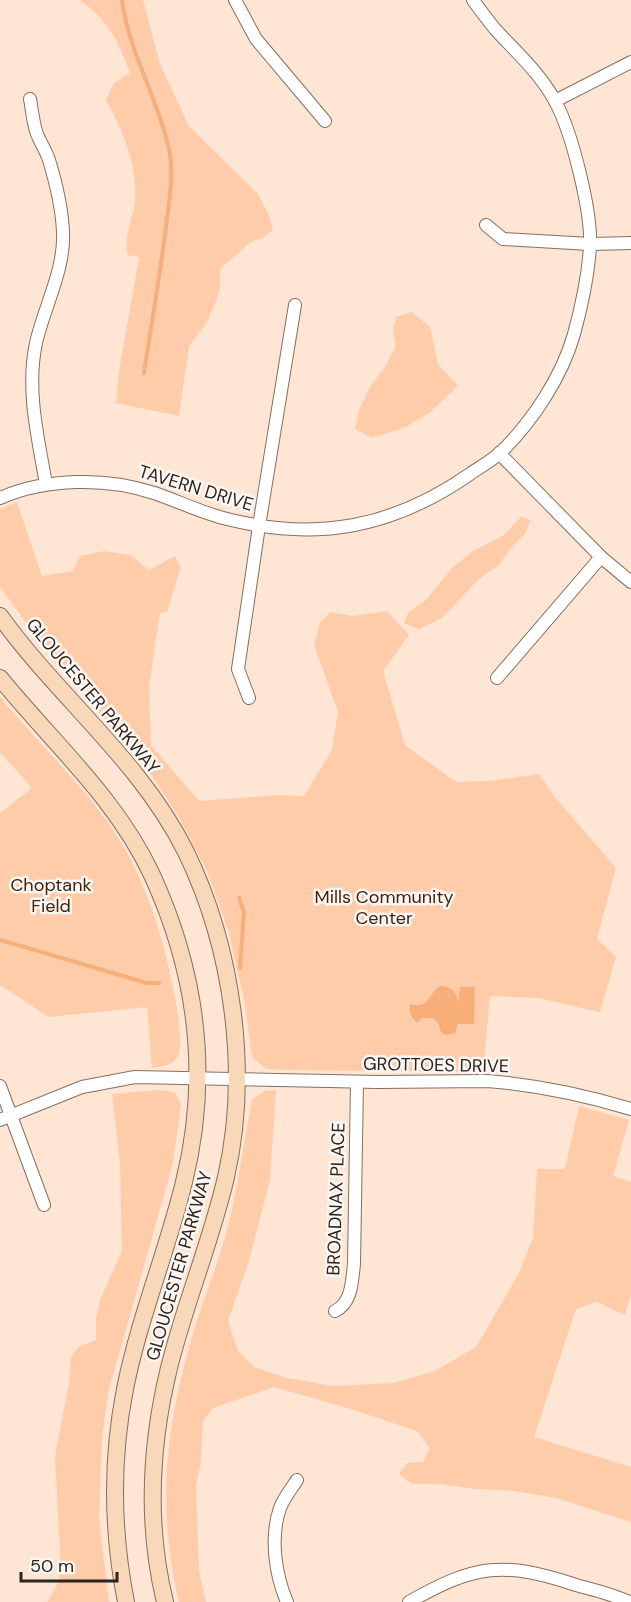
<svg xmlns="http://www.w3.org/2000/svg" width="631" height="1602" viewBox="0 0 631 1602" font-family="'DM Sans',sans-serif">
<rect width="100%" height="100%" fill="#ffe5d3"/>
<g fill="#ffcca9">
<path d="M 80,0 L 143,0 L 160,64 L 189,126 L 258,194 L 269,215 L 273,230 L 264,237 L 251,242 L 220,269 L 220,287 L 218,296 L 206,324 L 189,346 L 179,416 L 116,403 L 119,372 L 139,258 L 134,255 L 129,257 C 122,240 133,219 135,202 C 138,167 123,131 106,100 L 114,83 L 130,73 C 117,39 110,23 80,0 Z"/>
<polygon points="412,312 430,327 438,364 458,386 429,413 406,427 372,438 355,429 359,410 370,387 384,368 396,347 393,330 396,317"/>
<polygon points="17,502 42,576 73,571 80,556 105,551 130,555 149,570 175,556 181,567 167,612 160,613 149,686 151,745 199,801 279,795 304,796 332,750 338,712 314,645 320,623 330,612 353,616 387,611 409,635 383,671 405,745 456,782 490,781 539,774 554,796 616,868 597,939 616,957 600,1012 538,998 490,996 483,1072 283,1070 266,1069 252,1057 245,1004 229,933 208,873 179,817 145,765 58,666 0,587 0,509"/>
<polygon points="521,517 531,520 524,535 510,549 499,565 480,578 442,618 419,629 404,623 408,613 427,599 452,568 473,551 504,535"/>
<path d="M 0,697 C 37,742 80,782 113,830 C 148,882 167,948 177,1010 C 179,1019 179,1028 180,1037 C 181,1062 175,1065 152,1068 L 147,1007 L 49,1017 L 0,985 L 0,813 L 32,788 L 0,752 Z"/>
<polygon points="158,1090 175,1092 181,1104 173,1163 108,1393 102,1438 99,1518 109,1602 47,1602 59,1581 60,1552 55,1456 69,1383 71,1358 78,1347 96,1340 96,1318 100,1300 122,1251 120,1162 112,1094"/>
<path d="M 276,1090 L 270,1180 L 249,1261 L 228,1321 L 238,1351 L 254,1367 L 287,1378 L 333,1386 L 393,1383 L 435,1371 L 476,1347 L 518,1275 L 533,1238 L 537,1169 L 565,1169 L 579,1106 L 629,1120 L 613,1176 L 631,1182 L 631,1295 L 625,1315 L 597,1302 L 576,1309 L 534,1437 L 631,1467 L 631,1522 L 556,1498 L 514,1491 L 477,1489 L 440,1484 L 412,1484 L 399,1474 L 407,1463 L 423,1462 L 430,1448 L 417,1431 L 351,1409 L 274,1387 L 213,1408 L 203,1421 L 201,1462 L 196,1485 L 199,1571 L 206,1602 L 179,1602 C 156,1505 166,1427 193,1333 C 203,1300 217,1267 226,1234 C 238,1189 243,1145 252,1100 L 264,1091 Z"/>
</g>
<path fill="#f7ae78" d="M 441,986 C 454,987 457,993 458,1004 L 460,987 L 475,987 L 474,1024 L 458,1024 L 455,1033 L 446,1035 L 441,1032 L 438,1023 L 433,1018 L 422,1018 L 417,1023 C 411,1017 409,1012 410,1004 C 431,1010 428,992 441,986 Z"/>
<g fill="none" stroke-linecap="round" stroke-linejoin="round">
<g stroke="#f7ae78" stroke-width="4">
<path d="M 122,0 C 129,53 158,98 169,149 C 174,171 170,196 167,218 C 161,270 152,321 144,373"/>
<polyline points="239,898 244,912 240,968"/>
<polyline points="0,940 147,983 159,983"/>
</g>
<g stroke="#866f5f" stroke-width="14">
<g id="street">
<polyline points="235,0 256,39 325,121"/>
<path d="M 30,99 C 32,110 33,121 36,131 C 39,141 46,150 49,160 C 56,183 62,209 63,232 C 65,270 44,307 36,343 C 26,390 38,438 46,484"/>
<polyline points="555,101 631,62"/>
<polyline points="486,225 503,239 590,244 631,243"/>
<polyline points="499,453 601,557 631,582"/>
<path d="M 0,498 C 46,478 106,477 154,493 C 178,501 202,513 227,519 C 318,542 394,527 470,474 C 480,467 491,461 500,453 C 532,422 562,377 574,334 C 582,305 588,278 590,247 C 592,212 572,132 555,101 C 540,73 516,52 495,29 C 487,19 480,10 473,0"/>
<polyline points="497,678 601,557"/>
<polyline points="249,698 238,669 259,526 295,305"/>
<polyline points="0,1086 44,1205"/>
<path d="M 0,1120 L 82,1087 L 135,1077 L 378,1082 L 487,1081 C 537,1085 584,1095 631,1109"/>
<path d="M 335,1311 C 352,1303 352,1281 354,1264 L 357,1082"/>
<path d="M 287,1602 C 275,1574 270,1537 280,1508 C 284,1498 291,1489 297,1480"/>
<path d="M 409,1602 C 476,1564 503,1561 576,1585 C 594,1590 612,1594 629,1602"/>
</g>
</g>
<g stroke="#866f5f" stroke-width="18">
<g id="secondary">
<path d="M 0,616 C 58,697 141,761 186,852 C 233,949 250,1072 226,1177 C 211,1242 185,1303 169,1368 C 150,1446 146,1524 165,1602"/>
<path d="M 0,678 C 52,742 117,799 152,875 C 197,973 210,1077 184,1182 C 167,1252 139,1318 125,1389 C 111,1460 112,1531 126,1602"/>
</g>
</g>
<use href="#street" stroke="#fff" stroke-width="12"/>
<use href="#secondary" stroke="#f8d8b8" stroke-width="16"/>
</g>
<g text-anchor="middle" dominant-baseline="central" stroke-width="5" stroke-linejoin="round" paint-order="stroke">
<g font-size="18" fill="#2c231c" stroke="#fcf7f3">
<text transform="translate(196 488) rotate(17)">TAVERN DRIVE</text>
<text transform="translate(93 696) rotate(50)">GLOUCESTER PARKWAY</text>
<text transform="translate(436 1065) rotate(1)">GROTTOES DRIVE</text>
<text transform="translate(336 1199) rotate(-88)">BROADNAX PLACE</text>
<text transform="translate(179 1266) rotate(-74)">GLOUCESTER PARKWAY</text>
</g>
<g font-size="18" fill="#40230c" stroke="#fcf7f3">
<text x="51" y="885">Choptank<tspan x="51" dy="21">Field</tspan></text>
<text x="384" y="897">Mills Community<tspan x="384" dy="21">Center</tspan></text>
</g>
</g>
<path d="M21 1572v9h96v-9" fill="none" stroke="#2c231c" stroke-width="3"/>
<text x="30" y="1572" font-size="18" fill="#2c231c" stroke="#fcf7f3" stroke-width="4.5" paint-order="stroke">50 m</text>
</svg>
